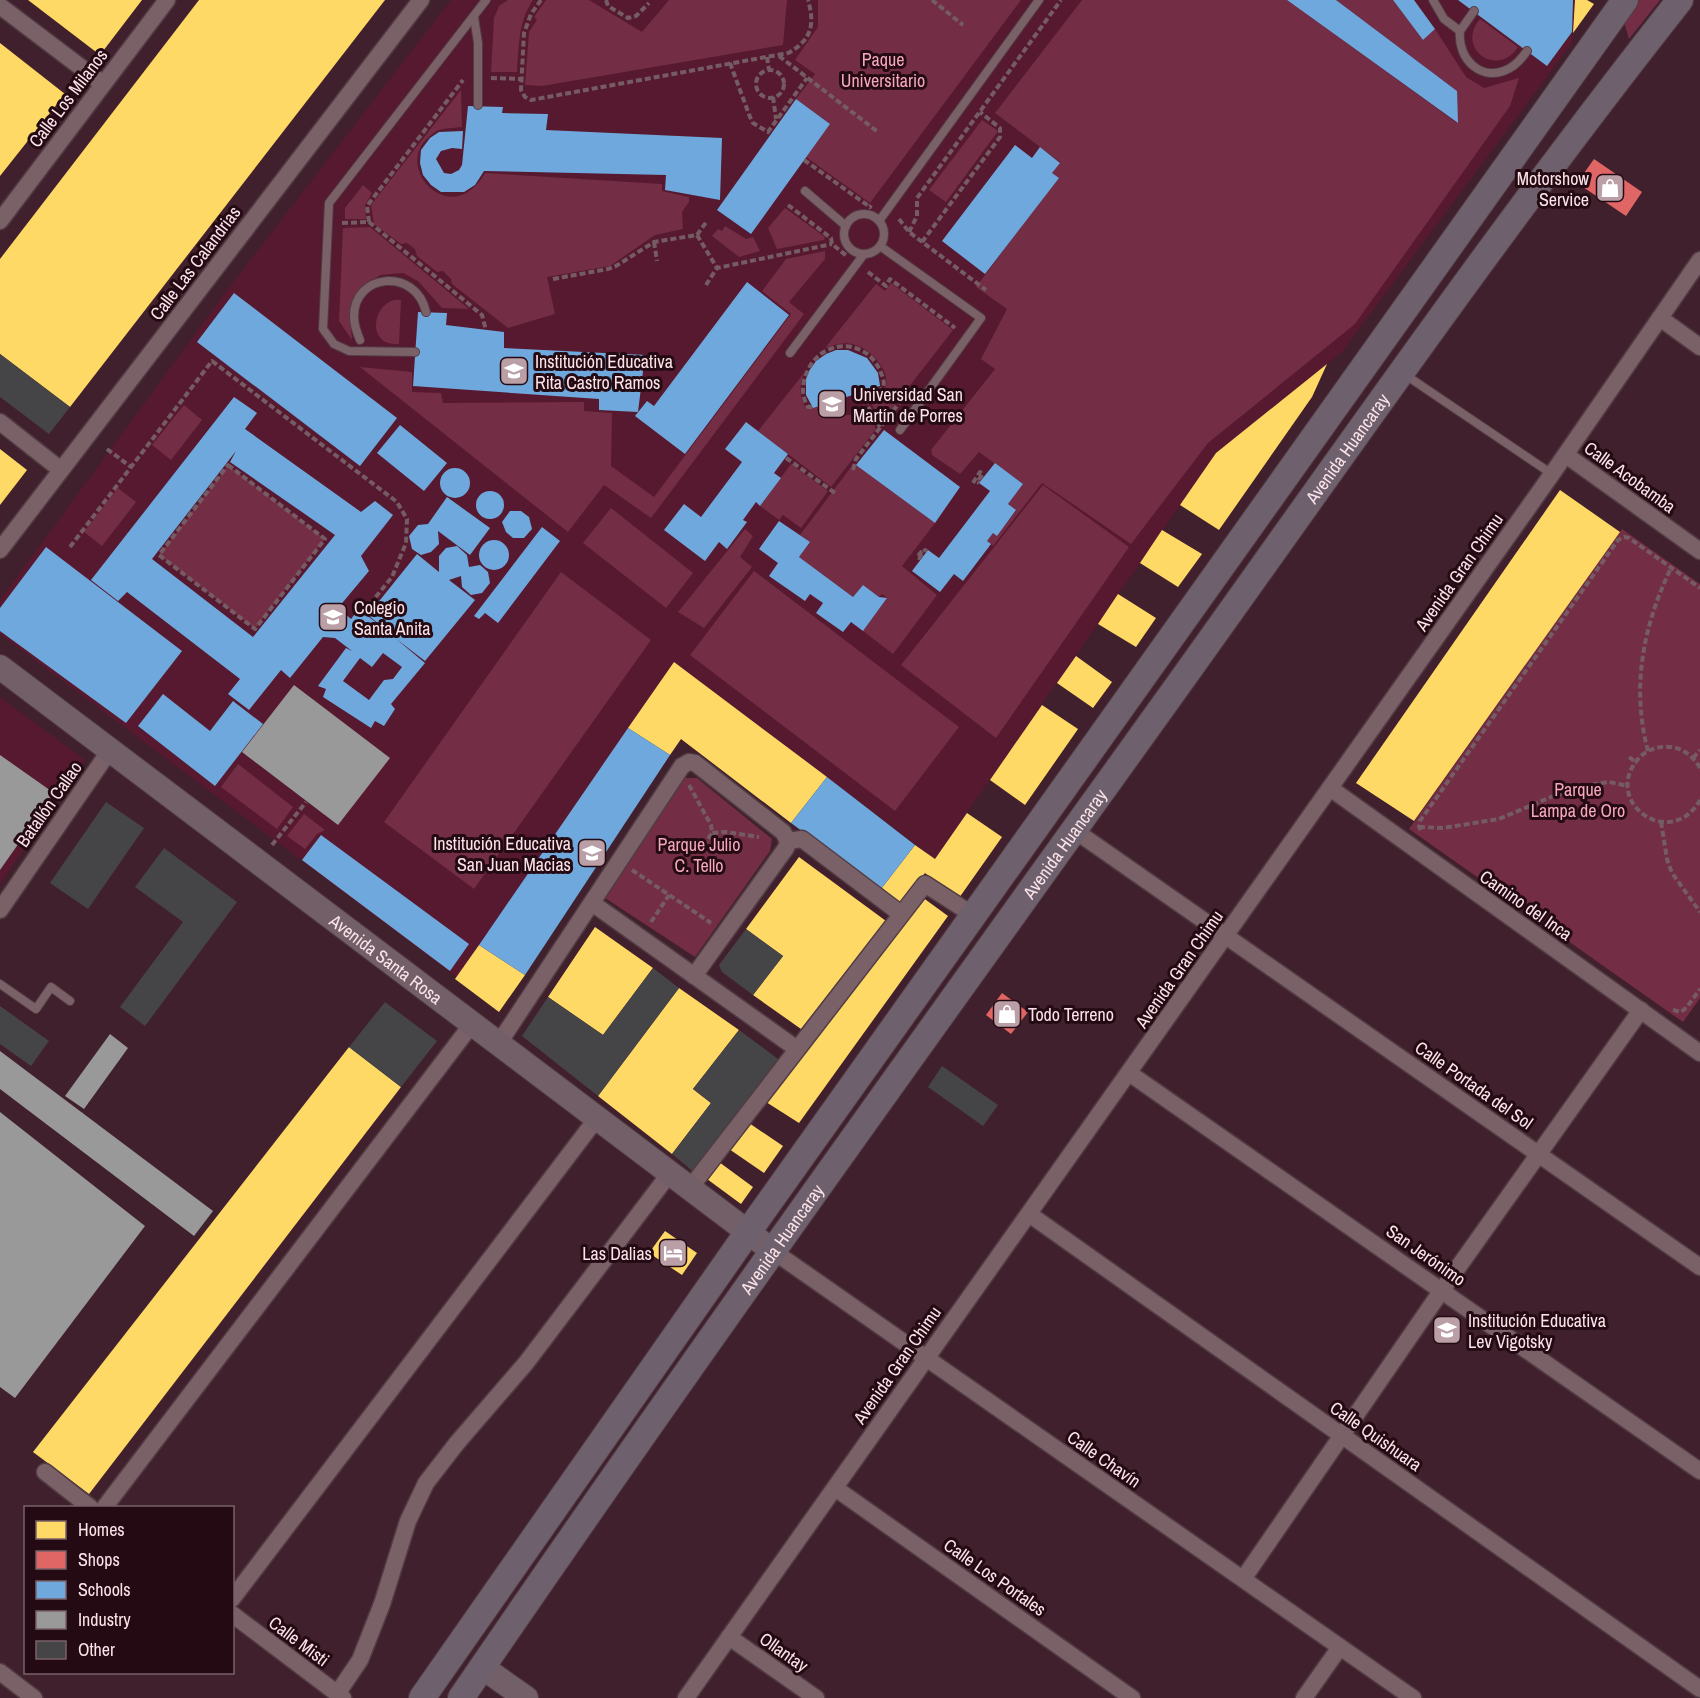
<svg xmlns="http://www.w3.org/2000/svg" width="1700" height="1698" viewBox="0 0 1700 1698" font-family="'Archivo Narrow',sans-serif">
<rect width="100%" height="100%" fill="#40202c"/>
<g fill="#57192f">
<polygon points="451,0 1575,0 1572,43 1342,352 1216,453 935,859 674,662 457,977 0,634 0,600 231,285"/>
<polygon points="0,697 85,760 0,884"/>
</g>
<g fill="#732d44">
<path d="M 508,0 L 533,0 C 518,22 519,47 517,72 L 491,72 L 494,18 L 499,6 Z"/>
<polygon points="546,0 589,0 642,32 669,0 787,0 783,45 542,86 525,85 529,32 537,20 534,17"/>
<polygon points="818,0 1021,0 870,203 806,157 830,124 796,99 815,74 795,60 818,27"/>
<polygon points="1082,0 1287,0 1457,123 1457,91 1336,0 1393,0 1423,40 1435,29 1466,77 1484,88 1519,78 1510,106 1355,324 1208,443 1131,544 1042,483 993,546 987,541 993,533 997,535 1016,511 1008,504 1023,484 979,452 960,474 932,455 931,450 995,369 981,359 1007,309 976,287 1058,178 1052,173 1060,162 995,113"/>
<polygon points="1634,0 1660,0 1629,39 1622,15"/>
<path d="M 1480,19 L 1518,47 C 1497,79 1455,48 1480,19 Z"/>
<path d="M 461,90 L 462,127 C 455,128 446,128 439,130 C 435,131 431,135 428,138 C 393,168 452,231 485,173 L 662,184 L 662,191 L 689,197 L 689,202 L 682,212 L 683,229 L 655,235 L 610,266 L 547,277 L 555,314 L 508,328 L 452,284 L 451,279 L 443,271 L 437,272 L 417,256 L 415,249 L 407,243 L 401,244 L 374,224 L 371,205 Z"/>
<polygon points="982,120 998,131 946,202 929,190"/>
<polygon points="363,185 372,193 365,205 366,219 345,219 345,208"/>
<polygon points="785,208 825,237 824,240 777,249 768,228"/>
<polygon points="725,226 746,239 753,237 760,251 739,257 712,236 718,229 722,231"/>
<polygon points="370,227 469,309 442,308 418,281 403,273 380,275 363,287 352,301 350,319 352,340 339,321 343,228"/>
<polygon points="825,251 825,259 789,302 804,314 651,518 604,485 568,532 360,367 412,372 412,392 441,393 443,403 584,402 584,411 612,413 611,466 654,497 791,314 762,291 786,259"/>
<path d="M 891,283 L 953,330 L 880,424 L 871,402 L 872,399 C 905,388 875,348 852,344 C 842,342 834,345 825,348 L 876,284 L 885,291 Z"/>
<path d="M 394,300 L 401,300 L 399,344 C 395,344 392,344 388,343 C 368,336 375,305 394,300 Z"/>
<path d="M 804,373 C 799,387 799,396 806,408 L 828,404 C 837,419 855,419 864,404 L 876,429 L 831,487 L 758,431 Z"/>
<polygon points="184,405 202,420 171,460 152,445"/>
<polygon points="854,463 935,523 902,566 937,595 893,654 863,631 887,598 882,594 879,597 863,585 853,597 799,557 810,542 800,535"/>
<polygon points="791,464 828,491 801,528 783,515 779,520 760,506"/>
<polygon points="228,465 325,539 255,629 159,555"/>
<polygon points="1043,485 1129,547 996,738 901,665"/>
<polygon points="118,488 136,502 102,546 84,532"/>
<polygon points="611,508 693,573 666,608 583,543"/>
<polygon points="745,529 753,536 740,557 752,567 704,628 678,612"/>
<polygon points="1622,529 1700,584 1700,998 1683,1022 1409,829"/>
<polygon points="754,571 959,727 895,811 690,655"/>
<polygon points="561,572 651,640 474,889 384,822"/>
<polygon points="238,764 293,807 277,829 221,787"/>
<polygon points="680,778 697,778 772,839 770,851 695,957 605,898"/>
<polygon points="304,814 325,830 317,834 305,849 287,836"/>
</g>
<g fill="#ffd966">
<polygon points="28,0 142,0 100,55"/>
<polygon points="199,0 385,0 70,407 0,354 0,259"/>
<polygon points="1575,0 1587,0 1594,4 1573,33"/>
<polygon points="0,43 65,94 0,176"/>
<polygon points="1327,364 1312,397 1219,530 1180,505 1216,453"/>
<polygon points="0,449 27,470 0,505"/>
<polygon points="1560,490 1620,532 1414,821 1356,783"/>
<polygon points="1162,530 1202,554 1178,587 1140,563"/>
<polygon points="1118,594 1156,618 1136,647 1098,624"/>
<polygon points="1076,656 1112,682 1093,708 1057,683"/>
<polygon points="674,662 827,777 791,823 681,739 670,755 628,728"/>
<polygon points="1042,705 1078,729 1025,805 990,780"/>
<polygon points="967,813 1002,837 959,898 925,873 901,905 881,889 915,845 935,859"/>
<polygon points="799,857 886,921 801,1029 753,995 783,956 746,929"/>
<polygon points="922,897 948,916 799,1123 766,1102"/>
<polygon points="595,927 653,968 603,1035 548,997"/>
<polygon points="479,945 525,975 499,1012 455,979"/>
<polygon points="679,988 739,1030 693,1089 711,1103 672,1154 598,1096"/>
<polygon points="349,1047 401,1087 89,1494 33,1452"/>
<polygon points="749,1123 783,1146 764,1173 729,1149"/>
<polygon points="719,1162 753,1187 741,1204 707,1179"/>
<polygon points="665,1231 697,1253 682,1275 649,1253"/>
</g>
<g fill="#e06666">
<polygon points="1594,159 1642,192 1626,216 1577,183"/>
<polygon points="1002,993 1028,1012 1011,1034 986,1015"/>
</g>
<g fill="#6fa8dc" fill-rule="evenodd">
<polygon points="1287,0 1336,0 1457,91 1458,123"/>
<polygon points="1393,0 1414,0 1435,29 1423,40"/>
<polygon points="1458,0 1573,0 1572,32 1547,66"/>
<polygon points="796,99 830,124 751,234 717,210"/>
<polygon points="468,106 503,107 502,113 548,114 546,130 722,138 720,200 665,190 666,175 484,171 475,185 464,192 441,192 431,185 423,175 420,163 421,150 430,138 439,132 463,131 462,149 452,148 441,151 436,159 444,173 451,174 459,170 462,165"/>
<polygon points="1015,145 1032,158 1040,147 1060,163 1052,173 1059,178 985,274 942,241"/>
<polygon points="747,282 789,315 685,454 635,416 647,401 654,406"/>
<polygon points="234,293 397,418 360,466 197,342"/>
<polygon points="418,312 447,313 446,325 504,332 504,348 645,355 638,412 599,410 599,399 413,386"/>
<polygon points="836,350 848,350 867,358 878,373 880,386 813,408 806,395 806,379 809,371 816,361 826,354"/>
<path d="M 234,397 L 257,413 L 245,429 L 361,512 L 375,501 L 393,515 L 361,556 L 369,571 L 338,608 L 351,619 L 359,609 L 393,636 L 368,615 L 417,554 L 439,572 L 439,556 L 446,548 L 457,546 L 467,555 L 469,567 L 480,565 L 488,572 L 490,583 L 482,593 L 471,595 L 462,587 L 461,576 L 449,580 L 475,600 L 425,661 L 395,638 L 425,663 L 391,704 L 395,709 L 384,726 L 375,721 L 371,728 L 323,697 L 326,689 L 318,686 L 346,648 L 352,651 L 335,638 L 323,637 L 290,678 L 281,670 L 249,710 L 228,694 L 240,679 L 127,592 L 118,601 L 91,580 ZM 236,451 L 230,462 L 335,535 L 253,637 L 152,559 ZM 383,653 L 402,667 L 393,679 L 384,680 L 369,700 L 343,681 L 360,658 L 372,667 Z"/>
<polygon points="746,422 788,454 774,473 781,478 760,506 756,502 743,520 747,522 727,549 719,542 705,561 664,530 684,504 701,517 742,462 725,449"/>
<polygon points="400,425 447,463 424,491 377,453"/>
<polygon points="884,430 960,487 935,523 856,465"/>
<polygon points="995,463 1023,484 1008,504 1016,510 997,536 993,533 987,541 991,544 963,581 954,574 940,592 912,571 928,550 939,558 990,491 979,483"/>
<circle cx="455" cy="483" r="15"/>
<circle cx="490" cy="505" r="14"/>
<polygon points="447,497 490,528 470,555 438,531 439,544 431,552 421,555 412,549 409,536 418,525 428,524"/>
<polygon points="510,511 521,511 529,517 532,529 524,538 513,538 506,532 502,522"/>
<polygon points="779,521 810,542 799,557 853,597 863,585 879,597 887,598 863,631 851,622 843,632 816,613 823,603 810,594 805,601 769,576 778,563 759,549"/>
<polygon points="542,527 560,541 498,623 485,613 479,619 474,616"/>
<circle cx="494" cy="555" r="15"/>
<polygon points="46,547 182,651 126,723 0,631 0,608"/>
<polygon points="163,694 210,731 233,701 263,724 215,786 138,726"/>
<polygon points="628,728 670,755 525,975 479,945"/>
<polygon points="827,777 915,845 881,889 791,823"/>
<polygon points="321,835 469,944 450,971 302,860"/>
</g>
<g fill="#999">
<polygon points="294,685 390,758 338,825 242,752"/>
<polygon points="0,755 54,793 0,870"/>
<polygon points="110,1034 128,1048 84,1109 65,1096"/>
<polygon points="0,1051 213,1211 194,1236 0,1089"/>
<polygon points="0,1112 145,1226 15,1398 0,1387"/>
</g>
<g fill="#454447">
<polygon points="0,354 70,407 49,434 0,397"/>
<polygon points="106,802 144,828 88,909 50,883"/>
<polygon points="164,848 237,902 145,1026 120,1007 183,922 135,887"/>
<polygon points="746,929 783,956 753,995 722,972 719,965"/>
<polygon points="653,968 679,988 598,1096 522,1036 548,997 603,1035"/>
<polygon points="385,1002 437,1041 401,1087 349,1047"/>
<polygon points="0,1006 49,1041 31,1066 0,1044"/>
<polygon points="739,1030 782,1062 696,1174 672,1154 711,1103 693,1089"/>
<polygon points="942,1066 998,1105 983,1126 928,1087"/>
</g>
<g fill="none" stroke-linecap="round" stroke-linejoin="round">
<g stroke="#523c43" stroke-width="10">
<g id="lane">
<path d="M 1433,0 L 1444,19 L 1460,31 C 1457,59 1482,84 1510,68 C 1517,64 1522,58 1527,51"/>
<polyline points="474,17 478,43 478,105"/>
<polyline points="1460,31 1474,11"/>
<polyline points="805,191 846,226"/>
<circle cx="864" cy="234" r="20"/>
<polyline points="879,221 1039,0"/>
<polyline points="880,246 981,318 900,430"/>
<path d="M 360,340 C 357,333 354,325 354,317 C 353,273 416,267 426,312"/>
<polyline points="415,352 349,351 334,344 323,329 329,203 486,0"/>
<polyline points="790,353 864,254"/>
<polyline points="1404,374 1552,474"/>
<polyline points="0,984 36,1009 51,987 70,1001"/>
</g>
</g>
<g stroke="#523c43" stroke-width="19">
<g id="street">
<polyline points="0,6 103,84"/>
<polyline points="0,221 167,0"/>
<polyline points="1660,318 1700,347"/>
<polyline points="0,422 61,470"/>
<polyline points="1566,455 1700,551"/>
<polyline points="0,550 421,0"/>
<polyline points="1330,788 1700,1053"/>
<polyline points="1074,830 1700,1267"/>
<polyline points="788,841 802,839 901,914"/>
<polyline points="592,903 797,1049"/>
<polyline points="0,910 110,750"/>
<polyline points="694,976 786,848 788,841"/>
<polyline points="499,1043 682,766 689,762 695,763 783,832 788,841"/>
<polyline points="1129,1073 1700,1471"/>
<polyline points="690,1188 925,884 973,915"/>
<polyline points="1029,1214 1700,1689"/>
<polyline points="773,1251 1413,1698"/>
<polyline points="45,1472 91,1508"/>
<polyline points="835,1488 1132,1698"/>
<polyline points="104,1508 472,1024"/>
<polyline points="1243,1579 1442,1290 1641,1010"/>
<polyline points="232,1599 597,1118"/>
<polyline points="232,1614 343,1698"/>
<polyline points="729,1637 816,1698"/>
<polyline points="0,1672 34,1698"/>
<polyline points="337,1694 360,1660 382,1604 408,1521 426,1483 457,1443 526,1363 670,1173"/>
<polyline points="686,1698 1552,474 1700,260"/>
<polyline points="1304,1698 1340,1647"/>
</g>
</g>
<g stroke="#523c43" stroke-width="26">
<g id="secondary">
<path id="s1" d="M 0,667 L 773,1251"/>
<polyline points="482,1667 526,1698"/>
</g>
</g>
<g stroke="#523c43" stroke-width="28">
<g id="primary">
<polyline points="422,1698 748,1232 1625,0"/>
<path id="s2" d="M 461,1698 C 692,1360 932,1028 1171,695 C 1338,462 1502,225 1680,0"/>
</g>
</g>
<g stroke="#755c64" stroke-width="4" stroke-dasharray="6 3" stroke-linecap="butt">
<path d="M 541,0 L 531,14 L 524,33 L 521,90 L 525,97 L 531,100 L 788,53 C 812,40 815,24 808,0"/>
<polyline points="606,0 608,6 628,18 636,16 649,3"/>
<polyline points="932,0 963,25"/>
<polyline points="779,56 878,132"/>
<polyline points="767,57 769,70"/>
<polyline points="730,63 750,117 753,123 768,132 807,78"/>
<circle cx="770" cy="84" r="14"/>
<polyline points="491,78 520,79"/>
<polyline points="773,97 776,119"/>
<polyline points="804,160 870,207 871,205"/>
<polyline points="788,205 831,238 832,244 848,257"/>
<polyline points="899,219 909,232 986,290"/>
<polyline points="369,222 367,206 463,80"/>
<polyline points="342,223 369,222 482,315 486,330"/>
<polyline points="909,232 917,216 917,198 1061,0"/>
<polyline points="697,235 707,221"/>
<polyline points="654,242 657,261"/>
<polyline points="922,242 1000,137 1000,128 980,112"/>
<polyline points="868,272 886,286 890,279 955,328"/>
<polyline points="553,279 608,269 616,266 654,242 697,235 717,268"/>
<polyline points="706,285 717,268 832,244"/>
<path d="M 812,407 L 808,407 C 801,396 802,383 807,372 C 822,337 868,338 881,373 C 883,377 885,383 883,387 C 882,391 872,394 868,397 L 867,405 L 880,427"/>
<polyline points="107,449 131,467"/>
<polyline points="786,458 835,493"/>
<polygon points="228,465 325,539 255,629 159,555"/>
<polyline points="853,470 856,459 909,390"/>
<polyline points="973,483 980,472 983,474 977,482 979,483"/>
<polyline points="70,547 212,361 397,502 407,519 406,543 392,577 366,609"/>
<polyline points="922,551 917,557 919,558 925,550 927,551"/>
<path d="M 1648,751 C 1631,688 1643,626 1671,568"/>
<polyline points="1629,757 1637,763"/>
<polyline points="1693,758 1700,750"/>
<path d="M 1700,768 C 1692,754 1679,745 1662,747 C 1651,748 1641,754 1635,763 C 1605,805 1672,850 1700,800"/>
<polyline points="689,785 711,825 712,833 726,832 759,837"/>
<polyline points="1661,822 1667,859 1672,873 1700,912"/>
<polyline points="1419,827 1443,828 1499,819 1551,797 1595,784 1609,782 1628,786"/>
<polyline points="1421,830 1419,827 1420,821 1618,540 1624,537 1629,538 1700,588"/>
<polyline points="272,845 306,802"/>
<polyline points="703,846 712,833"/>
<polyline points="632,870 711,923"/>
<polyline points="651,922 669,895"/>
<polyline points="1673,1010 1681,1012 1687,1007 1700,989"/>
</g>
<use href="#lane" stroke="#7a6168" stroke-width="8"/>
<use href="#street" stroke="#7a6168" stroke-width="16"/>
<use href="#secondary" stroke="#725f68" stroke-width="24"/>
<use href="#primary" stroke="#6e616d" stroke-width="26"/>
</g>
<defs>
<g id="shop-square" transform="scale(1.5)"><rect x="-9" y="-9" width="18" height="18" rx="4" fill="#ba9fa7" stroke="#240b13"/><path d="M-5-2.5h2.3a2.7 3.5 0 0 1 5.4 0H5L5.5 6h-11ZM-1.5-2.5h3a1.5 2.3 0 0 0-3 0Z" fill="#fff"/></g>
<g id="school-square" transform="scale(1.5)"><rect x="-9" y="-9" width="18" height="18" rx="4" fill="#ba9fa7" stroke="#240b13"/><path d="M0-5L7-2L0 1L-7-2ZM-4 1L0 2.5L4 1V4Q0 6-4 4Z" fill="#fff"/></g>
<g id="university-square" transform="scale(1.5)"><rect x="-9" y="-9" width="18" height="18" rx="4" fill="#ba9fa7" stroke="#240b13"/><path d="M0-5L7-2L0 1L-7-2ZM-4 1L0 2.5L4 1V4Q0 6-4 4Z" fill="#fff"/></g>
<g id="hotel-square" transform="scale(1.5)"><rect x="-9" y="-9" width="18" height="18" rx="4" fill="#ba9fa7" stroke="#240b13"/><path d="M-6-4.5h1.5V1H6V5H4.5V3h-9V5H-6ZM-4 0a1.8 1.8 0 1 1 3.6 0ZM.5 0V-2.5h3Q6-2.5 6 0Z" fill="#fff"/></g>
</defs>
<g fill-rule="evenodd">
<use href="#shop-square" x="1610" y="188"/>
<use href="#school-square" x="514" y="371"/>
<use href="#university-square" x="832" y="404"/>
<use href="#school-square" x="333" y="617"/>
<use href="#school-square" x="592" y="853"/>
<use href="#shop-square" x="1007" y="1014"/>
<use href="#hotel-square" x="673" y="1253"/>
<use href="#school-square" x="1447" y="1330"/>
</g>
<g text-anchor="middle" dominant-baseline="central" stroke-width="6" stroke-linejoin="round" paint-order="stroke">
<g font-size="18" fill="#f6a7bc" stroke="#240b13">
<text x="883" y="59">Paque<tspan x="883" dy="21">Universitario</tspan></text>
<text x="1578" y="789">Parque<tspan x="1578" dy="21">Lampa de Oro</tspan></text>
<text x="699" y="844">Parque Julio<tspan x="699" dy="21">C. Tello</tspan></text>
</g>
<g font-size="18" fill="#fbe3e9" stroke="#240b13">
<text transform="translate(68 98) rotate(-53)">Calle Los Milanos</text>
<text transform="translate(195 263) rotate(-53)">Calle Las Calandrias</text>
<text stroke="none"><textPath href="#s2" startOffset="1532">Avenida Huancaray</textPath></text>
<text transform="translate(1630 477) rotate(36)">Calle Acobamba</text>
<text transform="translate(1459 572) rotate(-55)">Avenida Gran Chimu</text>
<text transform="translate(49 804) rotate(-55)">Batallón Callao</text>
<text stroke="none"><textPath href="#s2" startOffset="1046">Avenida Huancaray</textPath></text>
<text transform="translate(1526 905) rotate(35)">Camino del Inca</text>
<text stroke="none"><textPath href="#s1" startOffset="484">Avenida Santa Rosa</textPath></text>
<text transform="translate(1179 969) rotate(-55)">Avenida Gran Chimu</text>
<text transform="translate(1474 1085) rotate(35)">Calle Portada del Sol</text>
<text stroke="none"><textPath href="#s2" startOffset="560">Avenida Huancaray</textPath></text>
<text transform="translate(1426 1255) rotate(35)">San Jerónimo</text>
<text transform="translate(897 1365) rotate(-55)">Avenida Gran Chimu</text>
<text transform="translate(1376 1436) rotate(35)">Calle Quishuara</text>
<text transform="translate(1104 1459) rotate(35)">Calle Chavín</text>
<text transform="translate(995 1577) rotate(35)">Calle Los Portales</text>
<text transform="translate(299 1641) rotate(37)">Calle Misti</text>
<text transform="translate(784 1652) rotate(35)">Ollantay</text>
</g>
<g font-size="18" fill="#fbe3e9" stroke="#240b13" text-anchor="start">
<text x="1589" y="178" text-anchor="end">Motorshow<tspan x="1589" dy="21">Service</tspan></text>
<text x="535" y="361">Institución Educativa<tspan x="535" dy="21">Rita Castro Ramos</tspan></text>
<text x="853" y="394">Universidad San<tspan x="853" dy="21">Martín de Porres</tspan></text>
<text x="354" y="607">Colegio<tspan x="354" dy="21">Santa Anita</tspan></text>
<text x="571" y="843" text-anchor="end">Institución Educativa<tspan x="571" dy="21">San Juan Macias</tspan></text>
<text x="1028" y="1014">Todo Terreno</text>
<text x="652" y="1253" text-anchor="end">Las Dalias</text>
<text x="1468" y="1320">Institución Educativa<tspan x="1468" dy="21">Lev Vigotsky</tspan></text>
</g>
</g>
<rect x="24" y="1506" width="210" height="168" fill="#240b13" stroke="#7a6169" stroke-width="1.5"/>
<rect x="36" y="1521" width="30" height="18" fill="#ffd966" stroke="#7a6169" stroke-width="1.5"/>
<text x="78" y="1536" font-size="18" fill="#fbe3e9">Homes</text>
<rect x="36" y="1551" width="30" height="18" fill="#e06666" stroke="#7a6169" stroke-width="1.5"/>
<text x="78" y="1566" font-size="18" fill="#fbe3e9">Shops</text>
<rect x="36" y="1581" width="30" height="18" fill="#6fa8dc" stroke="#7a6169" stroke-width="1.5"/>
<text x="78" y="1596" font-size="18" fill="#fbe3e9">Schools</text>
<rect x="36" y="1611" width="30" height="18" fill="#999999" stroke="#7a6169" stroke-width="1.5"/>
<text x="78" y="1626" font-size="18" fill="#fbe3e9">Industry</text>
<rect x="36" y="1641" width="30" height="18" fill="#454447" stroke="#7a6169" stroke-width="1.5"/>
<text x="78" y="1656" font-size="18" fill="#fbe3e9">Other</text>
</svg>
